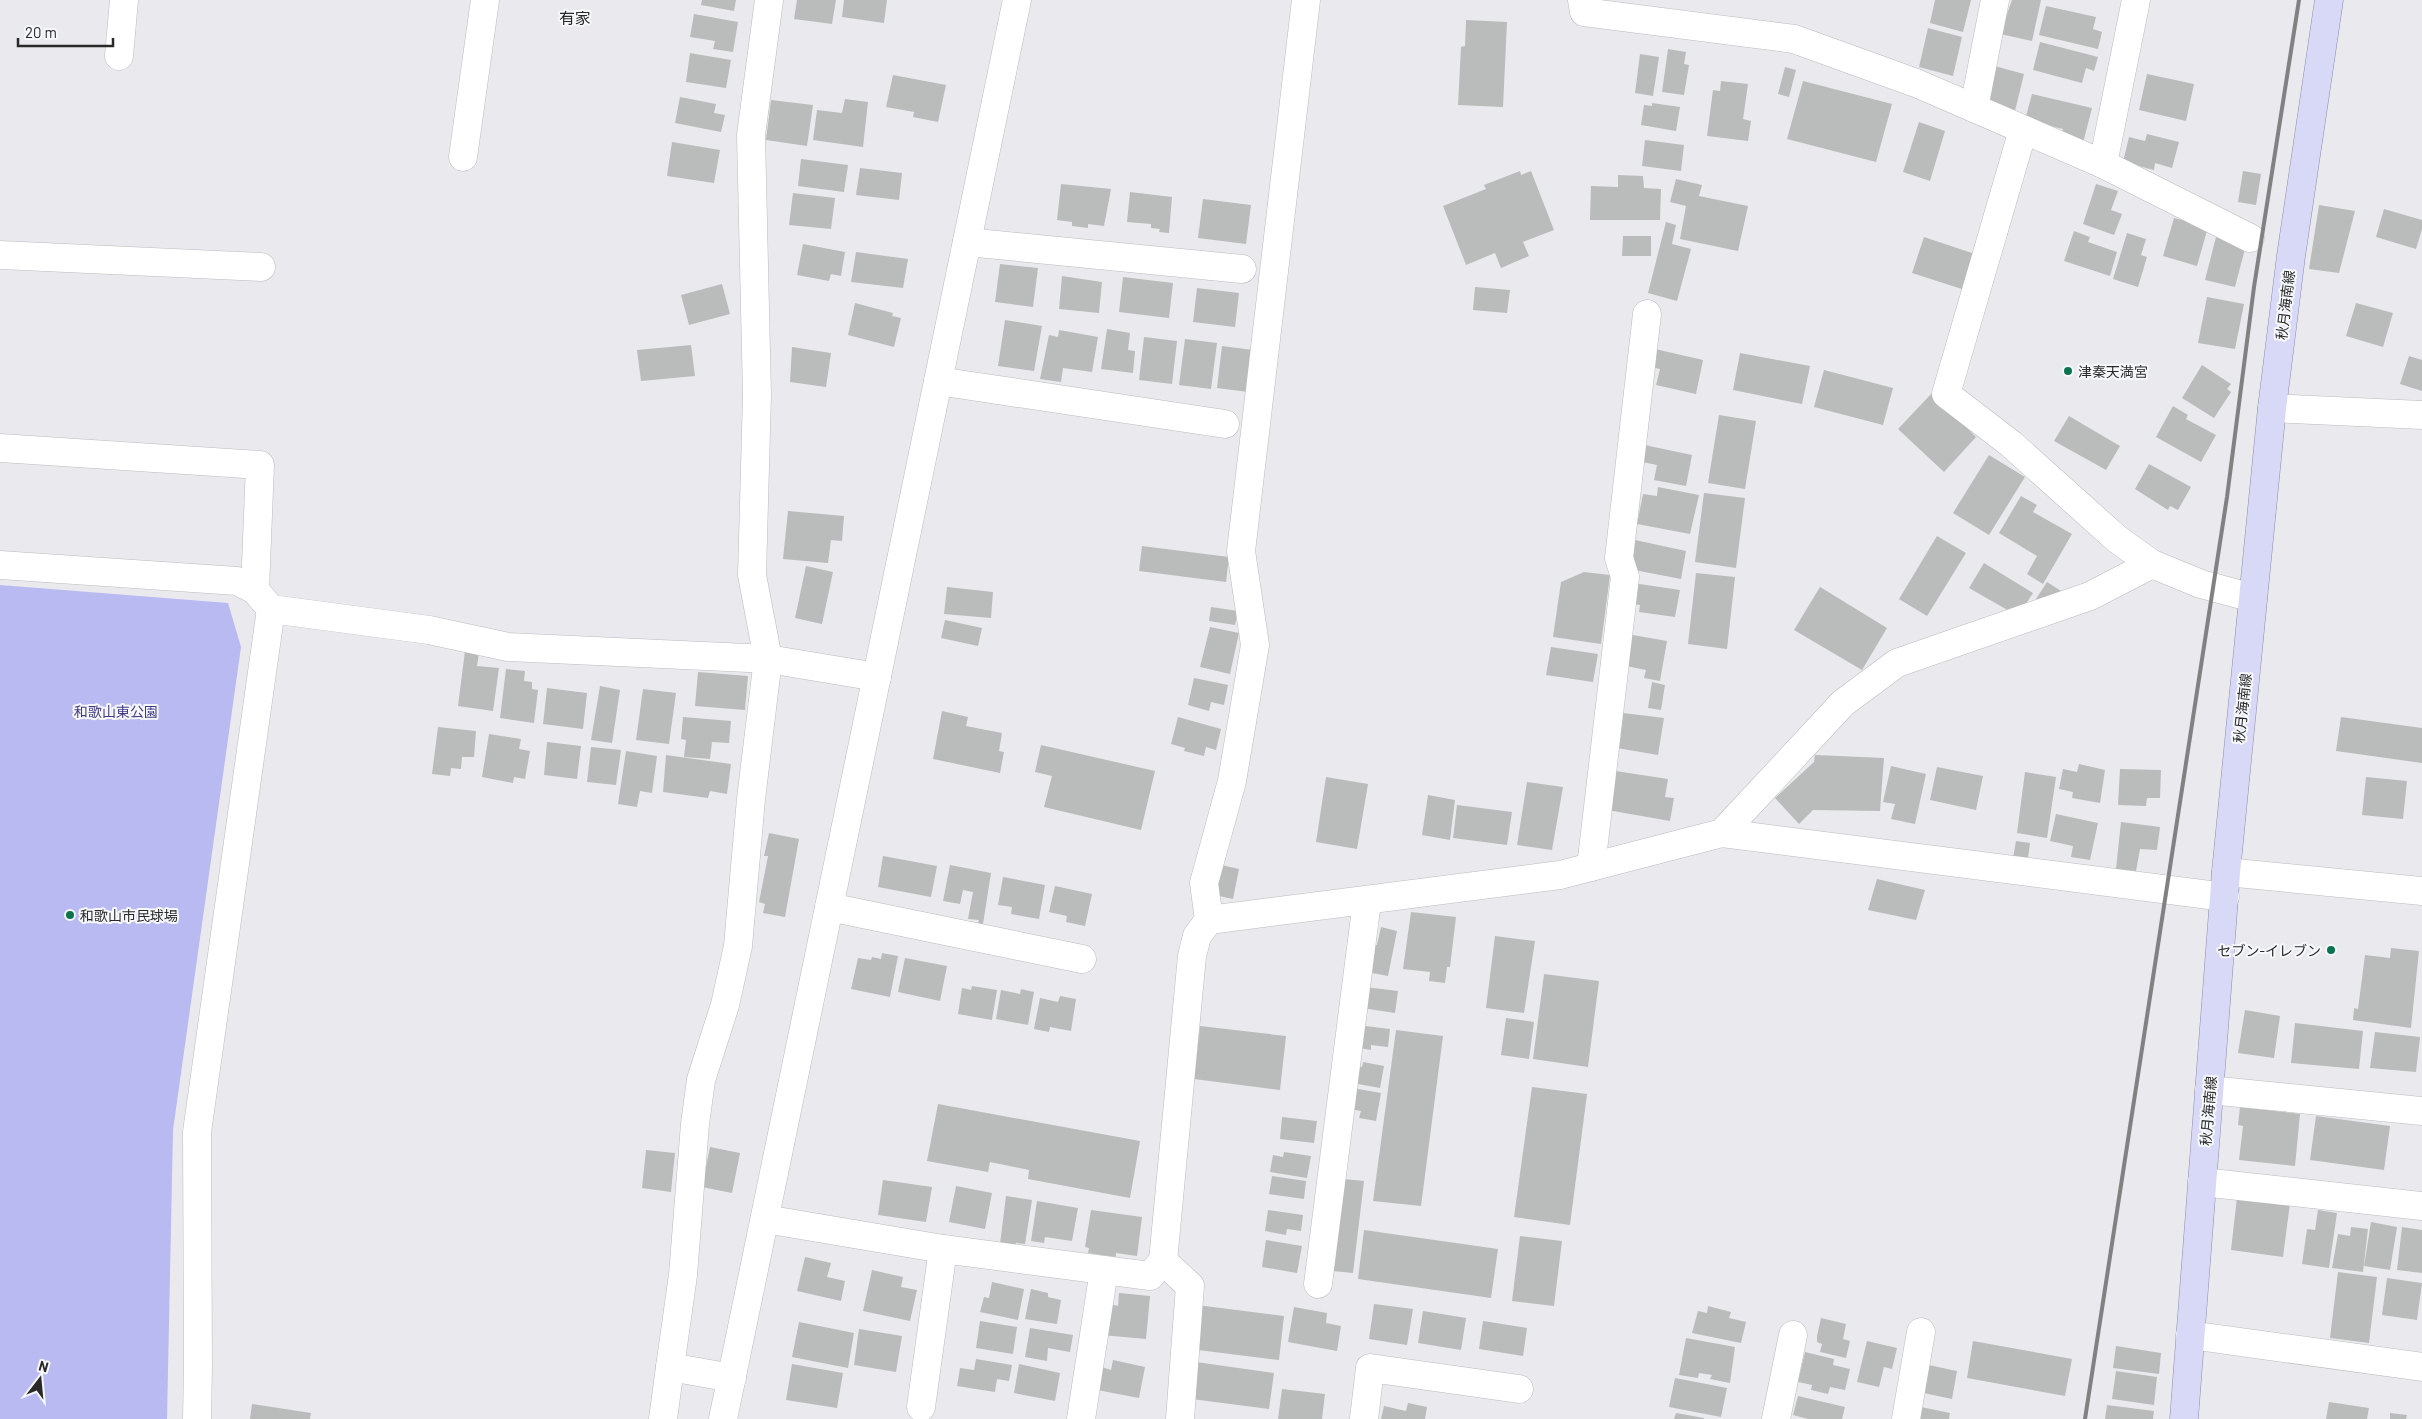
<svg xmlns="http://www.w3.org/2000/svg" width="2422" height="1419" viewBox="0 0 2422 1419" font-family="Barlow,'Noto Sans JP',sans-serif">
<rect width="100%" height="100%" fill="#eaeaee"/>
<polygon fill="#b8baf1" points="0,585 228,603 241,647 173,1130 167,1419 0,1419"/>
<g fill="#b9bcba">
<polygon points="702,0 736,0 734,11 701,5"/>
<polygon points="797,0 836,0 832,24 794,19"/>
<polygon points="844,0 887,0 884,23 842,17"/>
<polygon points="1935,0 1971,0 1963,32 1930,23"/>
<polygon points="2012,0 2041,0 2032,41 2000,34 2004,17 2006,17"/>
<polygon points="2046,6 2096,17 2093,29 2102,32 2098,49 2039,35"/>
<polygon points="694,14 738,22 733,52 713,49 715,41 690,37"/>
<polygon points="1466,20 1507,22 1503,107 1458,105 1461,47 1465,46"/>
<polygon points="1928,28 1962,37 1953,76 1919,67"/>
<polygon points="2040,42 2098,57 2094,71 2086,68 2082,83 2033,70"/>
<polygon points="1668,49 1686,52 1684,64 1689,65 1684,95 1662,92"/>
<polygon points="690,53 731,60 726,88 686,82"/>
<polygon points="1640,54 1659,57 1653,96 1635,93"/>
<polygon points="1991,65 2024,74 2014,115 1985,108"/>
<polygon points="1785,67 1796,70 1789,97 1778,94"/>
<polygon points="2147,74 2194,84 2186,121 2139,110"/>
<polygon points="893,75 946,85 938,122 913,117 914,112 886,107"/>
<polygon points="1721,81 1748,84 1743,119 1751,121 1748,141 1707,136 1713,90 1720,91"/>
<polygon points="1803,81 1892,104 1876,162 1787,139"/>
<polygon points="2032,94 2092,108 2082,147 2060,142 2063,129 2025,120"/>
<polygon points="680,97 716,104 714,113 725,115 721,132 675,123"/>
<polygon points="845,99 868,102 863,147 813,140 817,110 842,113"/>
<polygon points="771,100 813,105 807,146 766,140"/>
<polygon points="1652,103 1680,107 1676,131 1641,125 1644,105 1652,106"/>
<polygon points="1919,122 1945,131 1930,181 1903,172"/>
<polygon points="2147,134 2179,142 2172,168 2155,163 2154,170 2123,162 2129,137 2145,141"/>
<polygon points="1645,140 1684,145 1681,171 1642,166"/>
<polygon points="672,142 720,150 714,183 667,176"/>
<polygon points="801,159 848,165 844,192 798,186"/>
<polygon points="860,168 902,173 899,200 856,195"/>
<polygon points="1520,171 1521,175 1531,171 1554,230 1523,242 1529,256 1501,268 1495,253 1466,265 1443,206 1486,189 1484,185"/>
<polygon points="2243,171 2261,174 2256,205 2238,202"/>
<polygon points="1618,175 1643,176 1644,188 1661,189 1660,220 1590,220 1591,186 1618,187"/>
<polygon points="1676,179 1702,185 1699,196 1748,206 1738,251 1680,239 1686,206 1670,202"/>
<polygon points="1061,184 1111,189 1104,226 1088,224 1088,228 1072,226 1072,222 1057,220"/>
<polygon points="2096,184 2118,191 2111,210 2122,214 2114,235 2083,224"/>
<polygon points="1130,192 1172,197 1169,233 1159,232 1160,229 1151,228 1151,224 1127,222"/>
<polygon points="793,193 835,198 831,229 789,225"/>
<polygon points="1203,199 1251,205 1246,244 1198,238"/>
<polygon points="2319,205 2355,211 2339,273 2309,269"/>
<polygon points="2384,209 2422,220 2422,229 2416,249 2376,237"/>
<polygon points="2174,218 2208,227 2197,266 2163,256"/>
<polygon points="1666,222 1676,225 1672,244 1691,249 1677,301 1648,293"/>
<polygon points="2074,231 2090,237 2088,242 2117,252 2110,276 2064,261"/>
<polygon points="2127,233 2146,239 2141,255 2147,257 2138,287 2113,279"/>
<polygon points="1623,236 1651,236 1651,256 1622,256"/>
<polygon points="1924,237 1975,254 1968,291 1912,273"/>
<polygon points="2216,237 2246,245 2235,287 2205,280"/>
<polygon points="803,244 845,252 841,276 831,274 829,281 797,275"/>
<polygon points="856,252 908,259 903,288 851,282"/>
<polygon points="1000,264 1038,268 1033,307 995,302"/>
<polygon points="1062,276 1102,282 1099,313 1059,309"/>
<polygon points="1123,277 1173,283 1169,318 1119,312"/>
<polygon points="722,284 730,314 689,325 681,295"/>
<polygon points="1475,287 1510,290 1507,313 1473,310"/>
<polygon points="1197,288 1239,293 1235,327 1193,322"/>
<polygon points="2207,297 2244,304 2235,349 2198,343"/>
<polygon points="855,303 893,313 892,316 901,318 894,347 848,335"/>
<polygon points="2356,303 2393,313 2383,347 2346,336"/>
<polygon points="1005,320 1042,326 1034,371 998,366"/>
<polygon points="1107,329 1130,333 1128,350 1135,351 1133,373 1101,369"/>
<polygon points="1059,330 1098,337 1092,372 1063,368 1061,382 1040,379 1049,335 1058,337"/>
<polygon points="1144,337 1177,341 1172,384 1139,380"/>
<polygon points="1185,339 1217,343 1211,389 1179,385"/>
<polygon points="691,345 695,376 641,381 637,350"/>
<polygon points="1222,346 1253,350 1248,392 1217,388"/>
<polygon points="1642,346 1703,360 1696,394 1656,385 1660,369 1638,364"/>
<polygon points="792,347 831,353 826,387 790,382"/>
<polygon points="1740,353 1810,366 1802,404 1733,390"/>
<polygon points="2409,356 2422,360 2422,391 2400,384"/>
<polygon points="2202,365 2231,384 2227,389 2231,392 2214,418 2182,398"/>
<polygon points="1824,370 1893,388 1883,425 1814,407"/>
<polygon points="1932,393 1976,437 1944,472 1898,429"/>
<polygon points="2173,406 2188,415 2186,419 2216,435 2201,462 2156,437"/>
<polygon points="1719,415 1756,421 1745,489 1708,483"/>
<polygon points="2069,416 2120,446 2106,470 2054,441"/>
<polygon points="1635,443 1692,455 1686,486 1654,480 1657,465 1632,460"/>
<polygon points="1989,455 2025,477 1989,535 1953,513"/>
<polygon points="2149,464 2191,487 2178,510 2170,506 2168,510 2135,489"/>
<polygon points="1658,487 1699,495 1690,534 1637,524 1643,494 1657,496"/>
<polygon points="1704,493 1745,498 1736,568 1695,562"/>
<polygon points="2021,496 2037,505 2033,512 2072,534 2043,584 2027,574 2037,556 1999,533"/>
<polygon points="788,511 844,516 842,541 831,540 828,563 783,559"/>
<polygon points="1937,536 1966,553 1927,616 1899,599"/>
<polygon points="1635,540 1686,551 1681,579 1629,569"/>
<polygon points="1142,546 1229,557 1226,582 1139,571"/>
<polygon points="1984,563 2033,593 2018,616 1969,588"/>
<polygon points="806,566 833,572 822,624 795,618"/>
<polygon points="1584,572 1610,575 1601,644 1553,637 1561,582"/>
<polygon points="1696,573 1735,577 1727,649 1688,644"/>
<polygon points="2047,582 2061,591 2051,607 2036,599"/>
<polygon points="1633,583 1680,590 1675,617 1639,612 1640,605 1630,604"/>
<polygon points="947,587 993,592 991,618 944,614"/>
<polygon points="1820,587 1887,628 1862,670 1794,630"/>
<polygon points="1211,607 1238,611 1235,625 1209,621"/>
<polygon points="945,620 982,628 978,646 941,638"/>
<polygon points="1210,627 1239,633 1230,674 1200,667"/>
<polygon points="1627,634 1667,641 1660,681 1644,678 1646,670 1621,665"/>
<polygon points="1551,647 1598,654 1593,682 1546,675"/>
<polygon points="465,651 479,653 477,666 499,668 493,711 458,706"/>
<polygon points="506,669 525,671 524,681 532,682 532,689 538,690 534,723 500,718"/>
<polygon points="698,672 748,676 745,710 695,706"/>
<polygon points="1194,678 1228,685 1224,705 1211,702 1209,711 1188,705"/>
<polygon points="1652,682 1665,685 1661,710 1648,708"/>
<polygon points="600,686 620,690 612,743 591,740"/>
<polygon points="547,688 587,693 583,729 543,724"/>
<polygon points="643,689 676,693 669,744 636,740"/>
<polygon points="942,711 968,717 966,726 1002,733 999,751 1004,752 1000,773 933,759"/>
<polygon points="1623,713 1664,718 1658,755 1617,748"/>
<polygon points="683,717 731,721 729,743 712,742 710,759 684,757 686,740 681,739"/>
<polygon points="1178,717 1221,729 1216,750 1206,747 1204,756 1184,751 1185,748 1171,744"/>
<polygon points="2341,717 2422,728 2422,763 2336,751"/>
<polygon points="438,727 476,731 474,757 462,757 461,769 451,768 450,776 432,774"/>
<polygon points="489,734 521,739 519,749 530,751 525,779 514,777 513,783 482,777"/>
<polygon points="547,742 581,746 577,779 544,775"/>
<polygon points="1041,745 1155,771 1141,830 1044,807 1052,776 1035,772"/>
<polygon points="591,747 621,750 616,785 587,782"/>
<polygon points="626,751 657,756 652,793 640,791 637,807 618,804"/>
<polygon points="666,755 731,764 727,794 710,791 708,798 663,792"/>
<polygon points="1815,755 1884,758 1880,811 1813,810 1799,824 1775,798 1814,762"/>
<polygon points="2079,764 2105,770 2100,803 2072,798 2073,792 2059,789 2063,769 2077,772"/>
<polygon points="1891,766 1926,774 1915,824 1891,819 1895,804 1883,802"/>
<polygon points="1937,767 1983,776 1976,810 1930,800"/>
<polygon points="2120,769 2161,770 2160,798 2147,798 2146,806 2118,805"/>
<polygon points="1609,770 1668,779 1665,797 1674,798 1670,821 1602,809"/>
<polygon points="2025,772 2056,777 2047,838 2017,833"/>
<polygon points="1326,777 1368,784 1357,849 1316,842"/>
<polygon points="2366,777 2407,781 2403,819 2362,815"/>
<polygon points="1527,782 1563,787 1552,850 1517,845"/>
<polygon points="1428,795 1455,800 1450,840 1422,835"/>
<polygon points="1457,805 1512,812 1507,845 1453,838"/>
<polygon points="2056,814 2098,823 2090,860 2071,857 2073,846 2050,841"/>
<polygon points="2121,822 2160,827 2157,850 2140,849 2136,871 2116,869"/>
<polygon points="769,833 799,839 785,917 763,913 765,904 759,902 768,856 764,856"/>
<polygon points="2016,841 2030,843 2027,866 2012,864"/>
<polygon points="883,856 937,866 931,897 878,887"/>
<polygon points="1217,864 1239,869 1233,899 1210,894"/>
<polygon points="950,865 991,873 983,924 978,923 979,920 968,919 973,892 963,890 960,904 943,901"/>
<polygon points="1003,877 1045,885 1039,919 1011,914 1012,907 998,905"/>
<polygon points="1877,879 1925,890 1916,920 1868,910"/>
<polygon points="1055,886 1092,894 1085,926 1066,922 1067,916 1049,912"/>
<polygon points="1411,912 1456,917 1450,967 1447,967 1445,983 1429,981 1430,972 1403,969"/>
<polygon points="1381,927 1397,931 1388,976 1372,973 1373,966 1359,963 1364,942 1377,945"/>
<polygon points="1495,936 1535,941 1524,1013 1486,1008"/>
<polygon points="2391,948 2419,951 2411,1028 2353,1020 2354,1008 2358,1009 2365,955 2390,958"/>
<polygon points="882,953 898,956 890,997 851,989 858,958 871,960 872,957 881,959"/>
<polygon points="905,958 947,966 940,1001 898,992"/>
<polygon points="1544,974 1599,981 1588,1067 1533,1059"/>
<polygon points="972,986 997,990 992,1020 958,1014 962,988 971,990"/>
<polygon points="1365,987 1398,991 1395,1013 1362,1008"/>
<polygon points="1021,989 1034,992 1028,1025 996,1019 1001,990 1020,994"/>
<polygon points="1060,996 1076,999 1071,1031 1050,1027 1049,1032 1034,1029 1040,998 1058,1002"/>
<polygon points="2245,1010 2280,1016 2274,1058 2238,1053"/>
<polygon points="1506,1018 1534,1022 1529,1059 1501,1055"/>
<polygon points="2295,1023 2363,1031 2359,1069 2291,1063"/>
<polygon points="1357,1025 1390,1029 1388,1047 1371,1045 1371,1050 1354,1047"/>
<polygon points="1200,1026 1286,1036 1280,1090 1194,1079"/>
<polygon points="1396,1030 1443,1036 1421,1206 1373,1201"/>
<polygon points="2375,1032 2420,1037 2416,1072 2370,1068"/>
<polygon points="1363,1062 1384,1066 1380,1088 1347,1082 1350,1065 1362,1067"/>
<polygon points="1347,1087 1381,1093 1376,1121 1359,1118 1361,1111 1350,1109"/>
<polygon points="1532,1087 1587,1094 1570,1225 1514,1217"/>
<polygon points="938,1104 1140,1141 1130,1198 1028,1179 1029,1170 990,1162 988,1172 927,1161"/>
<polygon points="2240,1107 2300,1114 2295,1166 2239,1160 2243,1126 2238,1125"/>
<polygon points="2316,1116 2390,1126 2384,1170 2310,1160"/>
<polygon points="1282,1117 1317,1121 1314,1143 1280,1139"/>
<polygon points="710,1147 740,1153 732,1193 702,1187"/>
<polygon points="646,1150 675,1153 671,1192 642,1188"/>
<polygon points="1284,1152 1311,1156 1307,1178 1270,1172 1273,1155 1283,1157"/>
<polygon points="1272,1176 1306,1181 1304,1199 1269,1194"/>
<polygon points="1333,1178 1364,1181 1353,1273 1322,1270"/>
<polygon points="883,1180 932,1187 926,1222 878,1215"/>
<polygon points="956,1186 992,1193 985,1229 949,1222"/>
<polygon points="1006,1196 1032,1200 1025,1244 1016,1243 1015,1246 1000,1244"/>
<polygon points="2237,1197 2290,1203 2283,1257 2231,1250"/>
<polygon points="1037,1201 1078,1208 1072,1241 1045,1237 1044,1243 1031,1241"/>
<polygon points="1091,1210 1142,1217 1137,1256 1116,1253 1116,1257 1088,1253 1089,1248 1085,1247"/>
<polygon points="1268,1210 1303,1215 1301,1231 1287,1229 1286,1235 1265,1231"/>
<polygon points="2318,1210 2337,1213 2329,1268 2302,1264 2307,1229 2315,1230"/>
<polygon points="2371,1222 2397,1227 2390,1270 2364,1266"/>
<polygon points="2351,1227 2368,1229 2363,1272 2332,1268 2338,1234 2350,1236"/>
<polygon points="2402,1227 2422,1230 2422,1273 2397,1270"/>
<polygon points="1364,1230 1498,1249 1491,1298 1358,1279"/>
<polygon points="1520,1236 1562,1241 1554,1306 1512,1301"/>
<polygon points="1266,1240 1302,1246 1297,1273 1262,1267"/>
<polygon points="805,1257 831,1263 827,1277 845,1281 841,1301 797,1291"/>
<polygon points="872,1270 903,1277 901,1287 917,1290 910,1321 863,1311"/>
<polygon points="2338,1272 2377,1277 2369,1343 2330,1338"/>
<polygon points="2387,1278 2422,1283 2417,1320 2382,1315"/>
<polygon points="992,1282 1024,1289 1018,1320 980,1312 984,1297 989,1298"/>
<polygon points="1031,1289 1048,1293 1048,1297 1061,1300 1057,1324 1025,1319"/>
<polygon points="1119,1293 1150,1296 1146,1339 1101,1335 1110,1304 1118,1306"/>
<polygon points="1374,1304 1413,1309 1407,1345 1369,1339"/>
<polygon points="1197,1305 1284,1316 1279,1360 1190,1349"/>
<polygon points="1708,1306 1731,1312 1729,1318 1746,1322 1741,1343 1692,1333 1698,1311 1707,1313"/>
<polygon points="1294,1307 1327,1313 1326,1323 1341,1326 1337,1351 1288,1342"/>
<polygon points="1423,1311 1466,1318 1461,1350 1418,1343"/>
<polygon points="1821,1318 1846,1324 1843,1339 1850,1341 1846,1358 1820,1352 1822,1344 1817,1342 1817,1336"/>
<polygon points="980,1321 1017,1327 1013,1354 976,1348"/>
<polygon points="1483,1321 1527,1328 1523,1356 1479,1349"/>
<polygon points="799,1322 854,1333 848,1368 792,1357"/>
<polygon points="1030,1328 1073,1335 1070,1352 1048,1348 1047,1361 1025,1357"/>
<polygon points="859,1329 902,1336 896,1372 854,1365"/>
<polygon points="1686,1338 1735,1347 1730,1383 1710,1379 1712,1375 1699,1373 1698,1378 1679,1375"/>
<polygon points="1867,1341 1897,1348 1892,1369 1884,1367 1879,1387 1857,1382"/>
<polygon points="1973,1341 2072,1359 2065,1396 1967,1378"/>
<polygon points="2116,1346 2161,1353 2159,1374 2113,1368"/>
<polygon points="1805,1352 1834,1359 1833,1365 1850,1369 1845,1390 1830,1387 1828,1394 1811,1390 1812,1385 1798,1382"/>
<polygon points="976,1359 1012,1365 1009,1381 997,1379 995,1392 957,1386 960,1368 974,1370"/>
<polygon points="1113,1360 1145,1367 1139,1398 1097,1390 1101,1367 1111,1370"/>
<polygon points="1189,1361 1274,1373 1269,1409 1184,1398"/>
<polygon points="792,1364 843,1373 837,1408 786,1400"/>
<polygon points="1019,1364 1060,1373 1055,1401 1014,1393"/>
<polygon points="1924,1364 1957,1371 1952,1399 1914,1391"/>
<polygon points="2116,1371 2157,1377 2154,1405 2112,1399"/>
<polygon points="1675,1378 1727,1388 1721,1417 1669,1407"/>
<polygon points="1282,1389 1325,1394 1322,1419 1278,1419"/>
<polygon points="1798,1396 1845,1407 1842,1419 1808,1419 1793,1415"/>
<polygon points="2329,1402 2369,1408 2367,1419 2326,1419"/>
<polygon points="1408,1403 1427,1407 1425,1419 1381,1419 1384,1406 1406,1411"/>
<polygon points="252,1404 311,1413 310,1419 250,1419"/>
<polygon points="2107,1405 2154,1411 2153,1419 2105,1419"/>
<polygon points="1921,1407 1950,1413 1949,1419 1919,1419"/>
<polygon points="1676,1413 1704,1418 1704,1419 1674,1419"/>
<polygon points="2390,1413 2407,1415 2406,1419 2390,1419"/>
</g>
<g fill="none" stroke-linecap="round" stroke-linejoin="round">
<g stroke="#bbbbbe" stroke-width="29">
<g id="minor">
<polyline points="1582,0 1584,12 1794,39 1916,83 2103,164 2250,238"/>
<polyline points="119,56 124,0"/>
<polyline points="1974,108 1995,0"/>
<polyline points="2023,130 1946,394 2011,444 2117,539 2152,564 2201,584 2253,598"/>
<polyline points="463,157 485,0"/>
<polyline points="2103,164 2136,0"/>
<polyline points="967,242 1242,269"/>
<polyline points="0,255 261,267"/>
<polyline points="938,381 1225,424"/>
<polyline points="2272,408 2422,415"/>
<polyline points="0,448 260,465 255,590"/>
<polyline points="0,565 237,581 255,590 271,609 429,630 508,647 768,659 877,677"/>
<polyline points="1722,833 2225,897"/>
<polyline points="1591,867 1625,577 1619,558 1647,314"/>
<polyline points="2226,872 2422,891"/>
<polyline points="829,907 1082,959"/>
<polyline points="1209,920 1560,875 1722,833 1843,703 1897,663 2090,596 2152,564"/>
<polyline points="2209,1090 2422,1111"/>
<polyline points="2202,1182 2422,1206"/>
<polyline points="765,1219 943,1249 1150,1276 1163,1261 1192,956 1197,936 1209,920 1204,883 1232,781 1255,645 1241,551 1306,0"/>
<polyline points="1163,1261 1190,1286 1180,1419"/>
<polyline points="1318,1284 1367,901"/>
<polyline points="2190,1335 2422,1367"/>
<polyline points="670,1367 683,1275 695,1124 701,1080 725,1005 738,946 751,799 768,659 752,575 757,395 751,135 769,0"/>
<polyline points="921,1407 943,1249"/>
<polyline points="197,1419 198,1367 197,1132 271,609"/>
<polyline points="663,1419 670,1367 732,1378"/>
<polyline points="723,1419 1017,0"/>
<polyline points="1081,1419 1104,1270"/>
<polyline points="1364,1419 1370,1368 1519,1389"/>
<polyline points="1776,1419 1793,1335"/>
<polyline points="1906,1419 1921,1332"/>
</g>
</g>
<g stroke="#8a8bab" stroke-width="29">
<polyline id="major" points="2184,1419 2226,872 2272,408 2291,256 2329,0"/>
</g>
<use href="#minor" stroke="#fff" stroke-width="28"/>
<use href="#major" stroke="#d8d9f7" stroke-width="28"/>
<polyline stroke="#818183" stroke-width="4" points="2085,1419 2227,497 2254,287 2299,0"/>
</g>
<g fill="#09744d" stroke="#f7f8fb" stroke-width="2">
<circle cx="2068" cy="371" r="5"/>
<circle cx="70" cy="915" r="5"/>
<circle cx="2331" cy="950" r="5"/>
</g>
<g text-anchor="middle" dominant-baseline="central" stroke-width="4" stroke-linejoin="round" paint-order="stroke">
<g font-size="14" fill="#29292a" stroke="#f7f8fb">
<text transform="translate(2285 305) rotate(-83)">秋月海南線</text>
<text transform="translate(2242 708) rotate(-84)">秋月海南線</text>
<text transform="translate(2208 1111) rotate(-85)">秋月海南線</text>
</g>
<g font-size="14" fill="#29292a" stroke="#f7f8fb" text-anchor="start">
<text x="2078" y="371">津秦天満宮</text>
<text x="80" y="915">和歌山市民球場</text>
<text x="2321" y="950" text-anchor="end">セブン-イレブン</text>
</g>
<g font-size="14" fill="#413b85" stroke="#f7f8fb">
<text x="116" y="711">和歌山東公園</text>
</g>
<g font-size="16" fill="#29292a" stroke="#f7f8fb">
<text x="575" y="17">有家</text>
</g>
</g>
<g transform="translate(40 1379) rotate(16)" stroke="#f7f8fb" stroke-width="4" paint-order="stroke">
<path d="M0-4L9 19L0 12L-9 19Z" fill="#29292a"/>
<text y="-8" font-size="14" font-weight="bold" text-anchor="middle" fill="#29292a">N</text>
</g>
<path d="M18 38v8h95v-8" fill="none" stroke="#29292a" stroke-width="2.5"/>
<text x="25" y="38" font-size="15" fill="#29292a" stroke="#f7f8fb" stroke-width="4" paint-order="stroke">20 m</text>
</svg>
